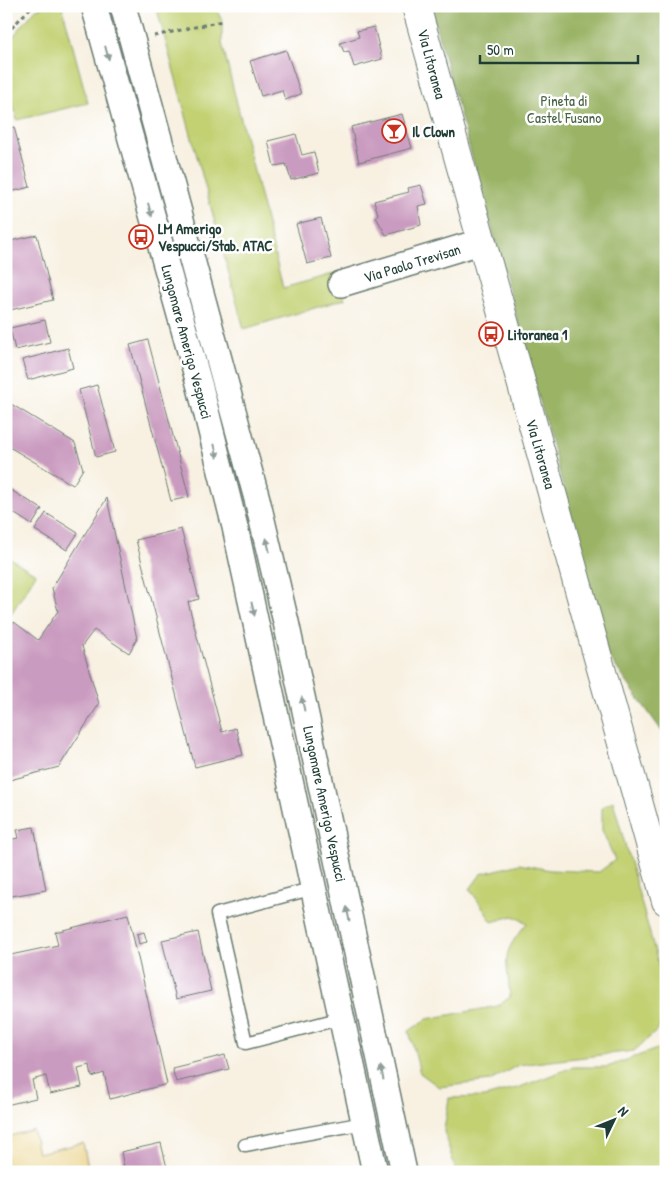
<svg xmlns="http://www.w3.org/2000/svg" width="672" height="1178" viewBox="0 0 672 1178" font-family="'Patrick Hand',sans-serif">
<rect width="100%" height="100%" fill="#fff"/>
<filter id="ink" filterUnits="userSpaceOnUse"><feTurbulence type="fractalNoise" baseFrequency=".02" numOctaves="2"/><feDisplacementMap in="SourceGraphic" scale="10" xChannelSelector="R" yChannelSelector="G"/><feConvolveMatrix kernelMatrix="1 2 1 2 8 2 1 2 1" color-interpolation-filters="sRGB"/></filter>
<filter id="wash" filterUnits="userSpaceOnUse"><feTurbulence type="fractalNoise" baseFrequency=".0096" numOctaves="4" result="noise"/><feDisplacementMap in="SourceGraphic" scale="20" xChannelSelector="R" yChannelSelector="G"/><feGaussianBlur stdDeviation="1.12" result="paint"/><feColorMatrix in="noise" values="0 0 0 0 0 0 0 0 0 0 0 0 0 0 0 0 0 1.4 0 .05"/><feComposite in="paint" operator="in"/></filter>
<g filter="url(#wash)">
<rect width="100%" height="100%" fill="#f8f1e2"/>
<g fill="#c3d173" stroke="#718754">
<polygon points="47,6 62,6 88,103 17,120 6,75 6,45 36,9"/>
<polygon points="156,6 215,6 222,21 222,43 283,288 337,273 345,299 244,329"/>
<polygon points="6,556 36,574 6,622"/>
<path d="M 613,801 L 666,991 L 660,1028 L 634,1051 L 518,1065 L 490,1081 L 439,1087 L 420,1073 L 409,1031 L 427,1019 L 498,1006 L 510,997 C 507,956 499,957 527,923 L 513,916 L 492,922 L 470,889 L 481,874 L 519,864 L 550,870 L 599,872 L 615,860 L 602,830 L 602,807 Z"/>
<polygon points="657,1049 666,1054 666,1172 456,1172 444,1131 449,1098 485,1097 520,1087 573,1067 607,1067"/>
</g>
<polygon fill="#9ab365" stroke="#5c784c" points="430,6 660,6 666,30 666,737 606,653 552,445"/>
<polygon fill="#eeda9e" stroke="#868c69" points="33,1130 38,1153 83,1143 89,1172 6,1172 6,1137"/>
<g id="blocks">
<g fill="#ca9bc0">
<polygon points="374,27 382,59 354,67 349,51 344,52 340,43 359,37 357,31"/>
<polygon points="286,50 301,94 285,100 282,90 261,96 250,61"/>
<polygon points="402,114 412,148 359,162 351,127"/>
<polygon points="14,127 30,187 6,193 6,129"/>
<polygon points="296,134 302,155 314,152 319,173 291,180 286,164 274,166 268,141"/>
<polygon points="421,185 427,204 418,206 421,225 386,235 376,217 378,214 374,201 409,192 408,188"/>
<polygon points="321,218 331,258 307,264 296,224"/>
<polygon points="37,235 53,300 6,311 6,242"/>
<polygon points="45,320 50,342 15,350 10,328"/>
<polygon points="148,340 189,497 171,501 130,345"/>
<polygon points="68,348 73,368 28,380 22,360"/>
<polygon points="97,385 115,452 96,457 79,390"/>
<polygon points="11,404 75,443 83,469 73,485 6,445 6,412"/>
<polygon points="6,487 42,509 32,525 6,508"/>
<polygon points="107,498 137,639 129,653 94,630 82,646 99,704 59,767 6,781 6,633 14,622 38,640 58,611 52,588"/>
<polygon points="46,513 78,533 67,550 35,530"/>
<polygon points="181,529 199,599 188,602 222,732 236,728 243,755 195,767 136,540"/>
<polygon points="34,827 46,890 6,897 6,840 19,838 17,830"/>
<polygon points="128,914 167,1084 110,1099 104,1073 92,1077 90,1065 78,1068 82,1087 50,1094 46,1076 32,1080 36,1098 6,1105 6,956 58,945 55,932"/>
<polygon points="144,932 147,942 139,944 137,934"/>
<polygon points="198,932 211,991 176,999 162,940"/>
<polygon points="225,1055 229,1069 176,1082 172,1068"/>
<polygon points="161,1143 168,1172 125,1172 121,1152"/>
</g>
</g>
</g>
<g filter="url(#ink)">
<use href="#blocks" fill-opacity="0" stroke="#6b7c71" stroke-width="1"/>
<g fill="none" stroke-linecap="round" stroke-linejoin="round">
<g stroke="#6b7c71" stroke-width="15">
<g id="lane">
<polyline points="314,888 217,914 246,1043 342,1018"/>
<polyline points="245,1145 364,1123"/>
</g>
</g>
<g stroke="#6b7c71" stroke-width="28">
<g id="street">
<polyline points="94,6 200,387 235,527 375,1172"/>
<polyline points="123,6 257,499 286,622 404,1172"/>
<polyline points="341,284 483,241"/>
</g>
</g>
<g stroke="#6b7c71" stroke-width="30">
<polyline id="secondary" points="416,6 666,901"/>
</g>
<g stroke="#6b7c71" stroke-width="3" stroke-dasharray="4 4" stroke-linecap="butt">
<polyline points="6,34 32,6"/>
<polyline points="154,36 222,21"/>
</g>
<use href="#lane" stroke="#fff" stroke-width="12"/>
<use href="#street" stroke="#fff" stroke-width="25"/>
<use href="#secondary" stroke="#fff" stroke-width="28"/>
</g>
<defs><path id="oneway-solid" d="M-6-.8H1V-3.2L6.5 0L1 3.2V.8H-6Z" transform="scale(1.25)"/></defs>
<g fill="#8f9e9a">
<use href="#oneway-solid" transform="translate(107 53) rotate(75)"/>
<use href="#oneway-solid" transform="translate(150 210) rotate(74)"/>
<use href="#oneway-solid" transform="translate(216 451) rotate(76)"/>
<use href="#oneway-solid" transform="translate(268 545) rotate(-103)"/>
<use href="#oneway-solid" transform="translate(253 609) rotate(77)"/>
<use href="#oneway-solid" transform="translate(303 704) rotate(-102)"/>
<use href="#oneway-solid" transform="translate(348 914) rotate(-102)"/>
<use href="#oneway-solid" transform="translate(382 1073) rotate(-102)"/>
</g>
</g>
<defs>
<g id="bar-ring" transform="scale(1.25)"><circle r="9.5" fill="#fff" stroke="#c8321e" stroke-width="1.5"/><path d="M-6-5H6L.8 .8V4.5H3.5V6h-7V4.5H-.8V.8Z" fill="#c8321e"/></g>
<g id="bus-ring" transform="scale(1.25)"><circle r="9.5" fill="#fff" stroke="#c8321e" stroke-width="1.5"/><path d="M-5-6H5V4H4V6H2V4H-2V6H-4V4H-5ZM-3.5-4V0h7V-4ZM-3.5 1.2v1.5H-2V1.2ZM2 1.2v1.5H3.5V1.2Z" fill="#c8321e"/></g>
</defs>
<g fill-rule="evenodd">
<use href="#bar-ring" x="394" y="131"/>
<use href="#bus-ring" x="141" y="237"/>
<use href="#bus-ring" x="491" y="334"/>
</g>
<g text-anchor="middle" dominant-baseline="central" stroke-width="5" stroke-linejoin="round" paint-order="stroke">
<g font-size="15" fill="#1f3d34" stroke="#fff">
<text transform="translate(432 64) rotate(75)">Via Litoranea</text>
<text transform="translate(412 263) rotate(-17)">Via Paolo Trevisan</text>
<text transform="translate(187 342) rotate(75)">Lungomare Amerigo Vespucci</text>
<text transform="translate(541 454) rotate(74)">Via Litoranea</text>
<text transform="translate(325 804) rotate(78)">Lungomare Amerigo Vespucci</text>
</g>
<g font-size="15" fill="#486244" stroke="#fff">
<text x="564" y="100">Pineta di<tspan x="564" dy="17">Castel Fusano</tspan></text>
</g>
<g font-size="15" font-weight="bold" fill="#1f3d34" stroke="#fff" text-anchor="start">
<text x="412" y="131">Il Clown</text>
<text x="158" y="228">LM Amerigo<tspan x="158" dy="17">Vespucci/Stab. ATAC</tspan></text>
<text x="508" y="334">Litoranea 1</text>
</g>
</g>
<rect width="672" height="1178" fill="none" stroke="#fff" stroke-width="25"/>
<g transform="translate(614 1120) rotate(47)" stroke="#ffffff" stroke-width="4" paint-order="stroke">
<path d="M0-4L9 19L0 12L-9 19Z" fill="#1f3d34"/>
<text y="-8" font-size="14" font-weight="bold" text-anchor="middle" fill="#1f3d34">N</text>
</g>
<path d="M480 55v8h158v-8" fill="none" stroke="#1f3d34" stroke-width="2.5"/>
<text x="487" y="55" font-size="15" fill="#1f3d34" stroke="#ffffff" stroke-width="4" paint-order="stroke">50 m</text>
</svg>
